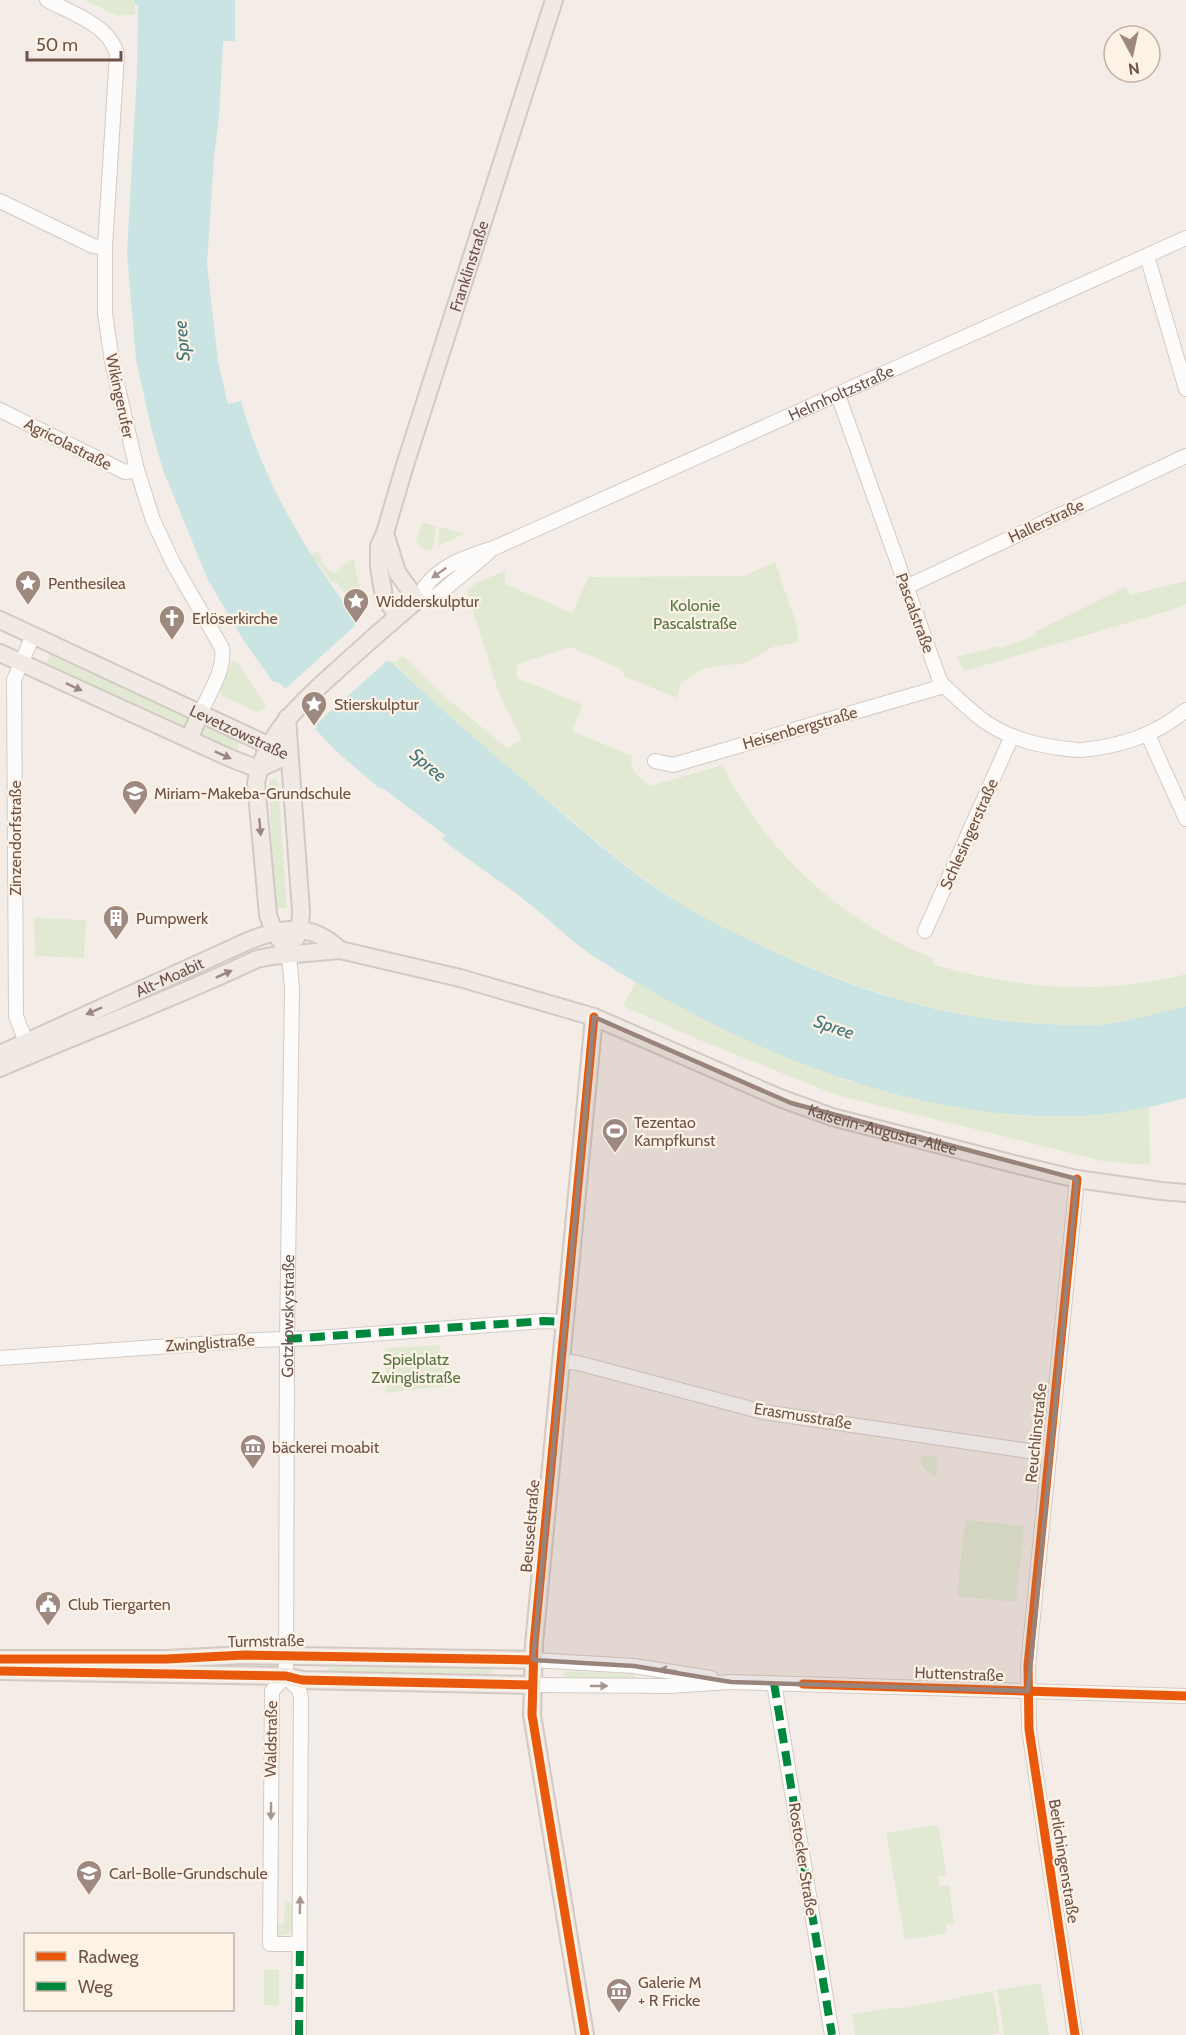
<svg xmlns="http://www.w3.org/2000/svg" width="1186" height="2035" viewBox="0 0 1186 2035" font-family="Cabin,sans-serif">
<rect width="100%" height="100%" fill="#f4ede7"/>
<g fill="#e2e9d2">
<polygon points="85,0 133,0 136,14 117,16"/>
<polygon points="422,522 436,526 433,548 426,551 416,542"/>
<polygon points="440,527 464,534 438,546"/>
<polygon points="318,551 325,567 334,573 353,558 360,589 348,598 336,581 332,583 318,562 316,564 310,555"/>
<path d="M 775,562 L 797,626 L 798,642 L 773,647 L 745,663 L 704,668 L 681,683 L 677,698 L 626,677 L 619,668 L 570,647 L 517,664 L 517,678 L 583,705 L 572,731 L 632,756 C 628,771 640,778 651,786 L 722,765 C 767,853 842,922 934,959 L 932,964 C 1016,989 1100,996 1186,974 L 1186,1006 C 1160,1012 1133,1020 1106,1024 C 1087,1026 1067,1025 1047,1024 C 944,1020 848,987 756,943 C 730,931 704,919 679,903 C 627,870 581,827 533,788 C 485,748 438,708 394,663 L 403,656 L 439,692 L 507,748 L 522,740 L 498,691 L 467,591 L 476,583 L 505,571 L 505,584 L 572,613 L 589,577 L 744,576 Z"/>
<polygon points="1186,581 1186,604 1181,607 965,671 956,657 999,646 1000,648 1036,635 1035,632 1126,587 1130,595"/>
<polygon points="52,650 191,718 185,729 45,666"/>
<polygon points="232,661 238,663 265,704 265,707 262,711 257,712 222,696 220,691"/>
<polygon points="203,723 241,737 236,754 200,736 199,733"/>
<polygon points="276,778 278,782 287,908 277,909 275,901 268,786 270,780"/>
<polygon points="34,918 86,920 84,958 35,956"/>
<polygon points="636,981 668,1000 767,1048 845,1080 916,1099 1021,1116 1080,1116 1149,1107 1150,1165 1102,1161 837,1095 697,1039 623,1006"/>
<polygon points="440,1345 445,1386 386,1393 385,1348"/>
<polygon points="922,1455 938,1457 936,1476 931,1475 921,1465"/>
<polygon points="965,1520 1024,1526 1016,1602 957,1596"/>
<polygon points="328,1667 493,1669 493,1674 328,1671"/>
<polygon points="563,1671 634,1674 636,1679 564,1677"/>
<polygon points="938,1825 947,1875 938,1877 940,1886 949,1885 954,1923 946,1924 947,1933 905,1940 886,1833"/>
<polygon points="285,1899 293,1906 293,1927 289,1934 281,1936 275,1932 274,1924 284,1924"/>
<rect x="264" y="1970" width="15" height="35"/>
<polygon points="1041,1983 1049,2035 1004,2035 997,1990"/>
<polygon points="993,1991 1000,2033 987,2035 855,2035 852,2014 898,2007 899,2009"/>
</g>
<path fill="#c9e4e3" d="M 134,0 L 235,0 L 235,41 L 223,41 L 219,117 L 214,158 L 207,264 L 218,361 L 228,404 L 241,401 C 264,485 306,550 356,620 L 354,623 L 389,662 L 391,661 C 436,706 485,747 534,789 C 581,829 628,872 681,904 C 704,919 729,930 754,942 C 846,987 943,1020 1047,1024 C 1066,1025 1086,1026 1106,1024 C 1133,1020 1160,1012 1186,1006 L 1186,1098 C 1151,1107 1115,1115 1079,1116 C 907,1122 735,1046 593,956 C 569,940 549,919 526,901 C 499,880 469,861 442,839 L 445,835 L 384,789 L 378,787 L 336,751 L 315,729 L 317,727 L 283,686 L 277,682 L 273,682 L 244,641 L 208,580 L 163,470 L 152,432 L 136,359 L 127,253 L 137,71 L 138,5 L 135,5 Z"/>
<polygon fill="#f4ede7" points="358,623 389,659 313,727 283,691"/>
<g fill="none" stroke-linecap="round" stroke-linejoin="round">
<g stroke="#d3cac5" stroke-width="16">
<g id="minor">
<path d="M 47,0 C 72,13 109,25 117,54 L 105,247 L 105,313 L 112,362 L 137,470 L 153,520 L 173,563 L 222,648 C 225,671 210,691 201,712"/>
<polyline points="0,201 93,246 105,247"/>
<polyline points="1147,256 1186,389"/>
<path d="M 838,395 L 940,681 L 944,686 C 958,698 972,713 987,723 C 1014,741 1045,747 1077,750"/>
<polyline points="0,410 125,472 137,470"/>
<polyline points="906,587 1186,456"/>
<path id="s1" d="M 417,600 C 432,568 462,558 494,548 L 1186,238"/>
<polyline points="417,600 435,597 488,553"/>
<polyline points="1148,735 1186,819"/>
<path d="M 1082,750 C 1122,746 1155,735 1186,710"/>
<polyline points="655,761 673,765 944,686"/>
<polyline points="925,931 1012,736"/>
<polyline points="26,1042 16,1016 14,680 33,635"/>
<polyline points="0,1358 257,1340 318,1338 544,1321 564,1322"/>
<polyline points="560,1361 578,1363 763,1412 1049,1454"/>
<polyline points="533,1660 634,1666 711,1678"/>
<path id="s2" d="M 286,1676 L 287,1339 L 292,989 L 289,954"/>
<polyline points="286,1676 299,1690 301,1698 299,2035"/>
<polyline points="286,1676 272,1691 270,1944 300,1944"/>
<polyline points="774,1683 832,2035"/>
<polyline points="532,1685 669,1686 731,1682 1186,1696"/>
<polyline points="1075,2035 1029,1729 1028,1666 1077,1179"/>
</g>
</g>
<g stroke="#d3c9c4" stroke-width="20">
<g id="major">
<path id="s3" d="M 398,616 L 384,597 L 379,567 L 379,546 L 385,533 L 405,465 L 554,0"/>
<path id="s4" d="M 0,620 L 289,755"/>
<polyline points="0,653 230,758 258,769 289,755"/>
<polyline points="287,718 301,911 300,928 296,938"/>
<polyline points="189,739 201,712"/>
<path d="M 289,954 L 274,931 L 268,915 L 256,783 C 265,731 308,697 344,664 C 368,642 392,621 417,600 L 397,572 L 385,533"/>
<path id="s5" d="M 0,1054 L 248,941 C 282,927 311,922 340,950"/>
<path id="s6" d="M 0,1068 C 85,1031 173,999 257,959 L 272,956 L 340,950 L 460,978 L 594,1017 L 780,1098 L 832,1117 L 1010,1163 L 1077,1179 L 1161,1191 L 1186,1193"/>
<polyline points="0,1659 166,1659 245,1655 533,1660"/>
<polyline points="0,1671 286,1676 302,1680 532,1685"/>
<polyline points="585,2035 532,1715 534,1644 594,1017"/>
</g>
</g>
<use href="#minor" stroke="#fdfcfb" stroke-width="14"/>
<use href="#major" stroke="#f1eae4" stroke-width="16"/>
<g stroke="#00873e" stroke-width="8" stroke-dasharray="15 8" stroke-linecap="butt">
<polyline points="287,1339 544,1321 564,1322"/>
<polyline points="774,1683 832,2035"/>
<polyline points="299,2035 300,1944"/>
</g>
<g stroke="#fdf2e6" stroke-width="13">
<g id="cycleway">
<polyline points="0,1659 166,1659 245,1655 533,1660"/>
<polyline points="0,1671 286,1676 302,1680 532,1685"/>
<polyline points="803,1684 1186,1696"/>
<polyline points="585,2035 532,1715 534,1644 594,1017"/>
<polyline points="1075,2035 1029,1729 1028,1666 1077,1179"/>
</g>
</g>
<use href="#cycleway" stroke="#e8590c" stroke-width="9"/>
</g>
<defs><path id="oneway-solid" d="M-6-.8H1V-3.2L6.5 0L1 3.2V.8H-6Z" transform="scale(1.5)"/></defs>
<g fill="#a89791">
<use href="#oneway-solid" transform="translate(439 573) rotate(145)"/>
<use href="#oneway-solid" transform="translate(668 1670) rotate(-171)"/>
<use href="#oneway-solid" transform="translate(599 1686)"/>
<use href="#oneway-solid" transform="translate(271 1811) rotate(90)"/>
<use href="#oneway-solid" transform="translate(300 1905) rotate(-89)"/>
</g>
<g fill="#9c8880">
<use href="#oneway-solid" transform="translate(74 687) rotate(25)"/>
<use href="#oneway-solid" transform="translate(223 755) rotate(24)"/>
<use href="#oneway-solid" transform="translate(260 827) rotate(85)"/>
<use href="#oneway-solid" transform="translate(224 974) rotate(-24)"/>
<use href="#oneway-solid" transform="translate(94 1011) rotate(156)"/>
</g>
<path fill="#99847c" fill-opacity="0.2" stroke="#99847c" stroke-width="4.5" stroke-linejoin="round" d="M 594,1017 L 791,1103 L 1077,1179 L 1028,1691 L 731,1682 L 634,1666 L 533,1660 Z"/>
<defs>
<g id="sight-pin" transform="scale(1.35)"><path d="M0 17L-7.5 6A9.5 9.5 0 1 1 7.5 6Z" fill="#9e8981" stroke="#fdf2e6"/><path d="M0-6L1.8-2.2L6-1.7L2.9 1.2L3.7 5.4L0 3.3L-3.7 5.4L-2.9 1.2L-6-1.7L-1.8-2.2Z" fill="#fff"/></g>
<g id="church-pin" transform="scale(1.35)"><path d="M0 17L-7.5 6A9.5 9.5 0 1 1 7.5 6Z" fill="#9e8981" stroke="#fdf2e6"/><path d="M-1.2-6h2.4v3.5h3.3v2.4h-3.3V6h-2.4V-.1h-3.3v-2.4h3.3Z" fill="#fff"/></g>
<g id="school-pin" transform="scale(1.35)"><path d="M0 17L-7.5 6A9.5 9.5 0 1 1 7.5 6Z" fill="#9e8981" stroke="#fdf2e6"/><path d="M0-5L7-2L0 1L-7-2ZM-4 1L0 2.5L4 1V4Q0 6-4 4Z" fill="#fff"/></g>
<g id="building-pin" transform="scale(1.35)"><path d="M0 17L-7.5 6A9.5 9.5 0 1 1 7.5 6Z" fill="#9e8981" stroke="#fdf2e6"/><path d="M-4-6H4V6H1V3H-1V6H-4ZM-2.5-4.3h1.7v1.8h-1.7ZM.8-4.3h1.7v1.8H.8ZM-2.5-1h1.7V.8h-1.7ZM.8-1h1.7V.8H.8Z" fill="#fff"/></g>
<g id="stadium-pin" transform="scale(1.35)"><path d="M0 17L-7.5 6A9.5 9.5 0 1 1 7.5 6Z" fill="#9e8981" stroke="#fdf2e6"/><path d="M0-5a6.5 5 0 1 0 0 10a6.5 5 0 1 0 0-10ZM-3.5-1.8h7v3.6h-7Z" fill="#fff"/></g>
<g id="museum-pin" transform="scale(1.35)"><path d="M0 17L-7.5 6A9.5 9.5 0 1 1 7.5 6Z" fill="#9e8981" stroke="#fdf2e6"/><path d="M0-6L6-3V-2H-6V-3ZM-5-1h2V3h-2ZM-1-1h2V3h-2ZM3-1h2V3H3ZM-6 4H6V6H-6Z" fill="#fff"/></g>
<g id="civic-pin" transform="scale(1.35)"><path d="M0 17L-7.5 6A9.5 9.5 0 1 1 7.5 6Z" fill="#9e8981" stroke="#fdf2e6"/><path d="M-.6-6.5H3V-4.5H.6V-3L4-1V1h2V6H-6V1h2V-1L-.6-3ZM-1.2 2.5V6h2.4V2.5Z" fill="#fff"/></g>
</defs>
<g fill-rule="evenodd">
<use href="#sight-pin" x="28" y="583"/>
<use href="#sight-pin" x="356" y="601"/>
<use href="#church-pin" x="172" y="618"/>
<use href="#sight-pin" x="314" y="704"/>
<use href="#school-pin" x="135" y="793"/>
<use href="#building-pin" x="116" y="918"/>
<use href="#stadium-pin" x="615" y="1131"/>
<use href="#museum-pin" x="253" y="1447"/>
<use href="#civic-pin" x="48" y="1604"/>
<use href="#school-pin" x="89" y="1873"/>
<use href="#museum-pin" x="619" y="1991"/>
</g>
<g text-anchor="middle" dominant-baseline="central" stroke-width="4.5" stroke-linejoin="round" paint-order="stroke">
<g font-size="16" fill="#6f534a" stroke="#fdf2e6">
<text stroke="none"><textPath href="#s3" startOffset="369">Franklinstraße</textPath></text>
<text stroke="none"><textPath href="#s1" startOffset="476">Helmholtzstraße</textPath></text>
<text transform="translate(120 396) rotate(78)">Wikingerufer</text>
<text transform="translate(68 444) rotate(27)">Agricolastraße</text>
<text transform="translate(1046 521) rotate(-25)">Hallerstraße</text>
<text transform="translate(915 613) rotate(70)">Pascalstraße</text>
<text transform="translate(800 728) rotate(-16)">Heisenbergstraße</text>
<text stroke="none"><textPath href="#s4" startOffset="264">Levetzowstraße</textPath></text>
<text transform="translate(969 834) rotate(-66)">Schlesingerstraße</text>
<text transform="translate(15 838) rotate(-90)">Zinzendorfstraße</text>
<text stroke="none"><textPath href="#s5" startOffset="186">Alt-Moabit</textPath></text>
<text stroke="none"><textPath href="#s6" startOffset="936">Kaiserin-Augusta-Allee</textPath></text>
<text stroke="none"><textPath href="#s2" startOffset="360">Gotzkowskystraße</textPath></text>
<text transform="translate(210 1343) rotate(-4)">Zwinglistraße</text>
<text transform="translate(803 1416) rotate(9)">Erasmusstraße</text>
<text transform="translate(1036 1433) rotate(-84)">Reuchlinstraße</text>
<text transform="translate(530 1526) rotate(-85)">Beusselstraße</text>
<text transform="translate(266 1641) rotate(-1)">Turmstraße</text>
<text transform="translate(959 1674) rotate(2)">Huttenstraße</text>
<text transform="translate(271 1739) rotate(-89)">Waldstraße</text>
<text transform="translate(803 1859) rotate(81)">Rostocker Straße</text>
<text transform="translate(1064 1861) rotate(81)">Berlichingenstraße</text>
</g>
<g font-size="16" fill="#6f534a" stroke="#fdf2e6" text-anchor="start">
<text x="48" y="583">Penthesilea</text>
<text x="376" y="601">Widderskulptur</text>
<text x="192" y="618">Erlöserkirche</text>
<text x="334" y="704">Stierskulptur</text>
<text x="154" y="793">Miriam-Makeba-Grundschule</text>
<text x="136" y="918">Pumpwerk</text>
<text x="634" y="1122">Tezentao<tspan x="634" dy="18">Kampfkunst</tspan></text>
<text x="272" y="1447">bäckerei moabit</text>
<text x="68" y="1604">Club Tiergarten</text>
<text x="109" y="1873">Carl-Bolle-Grundschule</text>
<text x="638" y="1982">Galerie M<tspan x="638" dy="18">+ R Fricke</tspan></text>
</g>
<g font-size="16" fill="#577443" stroke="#fdf2e6">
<text x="695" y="605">Kolonie<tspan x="695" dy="18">Pascalstraße</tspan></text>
<text x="416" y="1359">Spielplatz<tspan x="416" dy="18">Zwinglistraße</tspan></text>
</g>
<g font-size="18" font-style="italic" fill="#43777b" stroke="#fdf2e6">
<text transform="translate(182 341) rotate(-95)">Spree</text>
<text transform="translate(428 765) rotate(40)">Spree</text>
<text transform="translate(834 1027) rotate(19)">Spree</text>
</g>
</g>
<rect x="24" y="1933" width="210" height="78" fill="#fdf2e6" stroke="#c4b2a8" stroke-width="1.5"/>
<rect x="36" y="1952" width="30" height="9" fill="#e8590c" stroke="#c4b2a8" stroke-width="1.5"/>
<text x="78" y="1963" font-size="18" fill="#6f534a">Radweg</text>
<rect x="36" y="1982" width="30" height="9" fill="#00873e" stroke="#c4b2a8" stroke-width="1.5"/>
<text x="78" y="1993" font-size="18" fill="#6f534a">Weg</text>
<g transform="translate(1132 54) rotate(172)"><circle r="28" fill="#fdf2e6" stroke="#c4b2a8" stroke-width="1.5"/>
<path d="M0-4.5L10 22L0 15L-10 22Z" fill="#9e8981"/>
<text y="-9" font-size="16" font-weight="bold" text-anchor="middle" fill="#6f534a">N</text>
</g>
<path d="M27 51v9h94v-9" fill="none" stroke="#6f534a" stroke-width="3"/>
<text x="36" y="51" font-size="18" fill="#6f534a" stroke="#fdf2e6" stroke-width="4.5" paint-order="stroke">50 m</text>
</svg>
